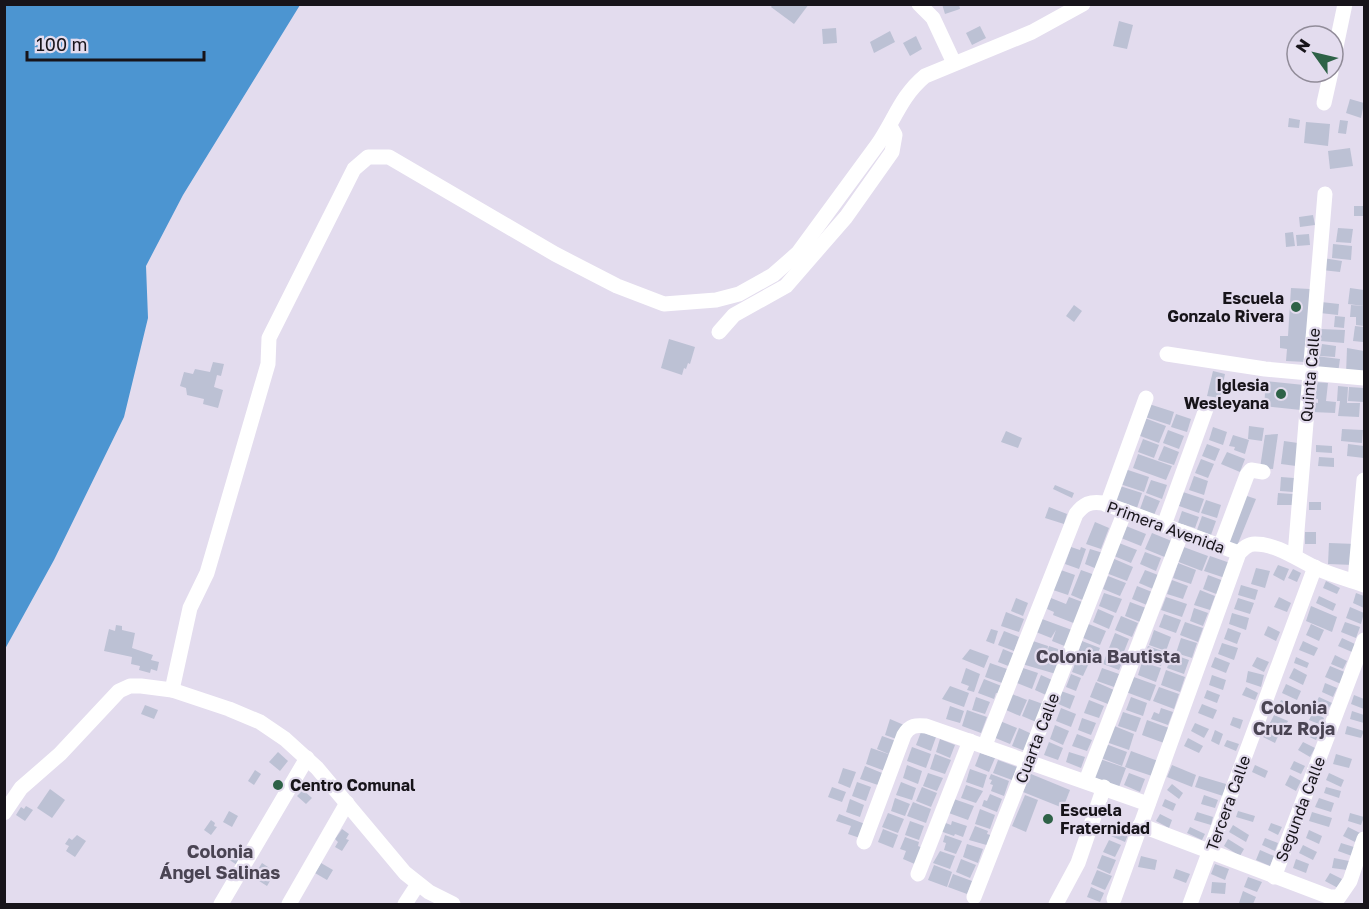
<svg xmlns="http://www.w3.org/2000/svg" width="1369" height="909" viewBox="0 0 1369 909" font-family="'Golos Text',sans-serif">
<rect width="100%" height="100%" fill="#e3dcee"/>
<polygon fill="#4c95d1" points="5,4 300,5 183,195 146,266 148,318 124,417 54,560 5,649"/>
<g fill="#bcc1d4">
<polygon points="773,4 809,4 794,24 771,7"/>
<polygon points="942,4 959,4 960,9 945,14"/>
<polygon points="1119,21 1133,25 1127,49 1113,46"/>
<polygon points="980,26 986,38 972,45 966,33"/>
<polygon points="836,28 837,43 823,44 822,29"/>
<polygon points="890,31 895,42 874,53 870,42"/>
<polygon points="916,36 922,49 910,56 903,43"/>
<polygon points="1350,99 1364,103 1361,118 1346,113"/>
<polygon points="1289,118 1300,120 1299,128 1288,127"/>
<polygon points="1340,120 1348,121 1346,134 1338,133"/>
<polygon points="1306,122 1330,124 1328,146 1304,143"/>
<polygon points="1350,148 1353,166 1330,169 1328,151"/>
<rect x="1354" y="206" width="10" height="10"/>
<polygon points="1313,215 1315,225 1300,227 1299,217"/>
<polygon points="1338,228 1353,229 1351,243 1336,242"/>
<polygon points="1293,232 1295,246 1286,247 1285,233"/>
<polygon points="1309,234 1310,245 1297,246 1296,235"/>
<polygon points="1333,244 1352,246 1351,260 1332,258"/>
<polygon points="1323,258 1342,261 1340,272 1322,270"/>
<polygon points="1291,288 1310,289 1306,362 1286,361 1287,349 1280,348 1280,336 1288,336"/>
<polygon points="1350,288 1364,290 1364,306 1348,304"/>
<polygon points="1321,302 1339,304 1338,315 1320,313"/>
<polygon points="1074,305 1082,311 1074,322 1066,316"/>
<polygon points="1351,305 1364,306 1364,326 1356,325 1356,317 1350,317"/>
<polygon points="1335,316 1345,317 1344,328 1334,327"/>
<polygon points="1355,326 1364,327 1363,342 1353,341"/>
<polygon points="1320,329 1345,330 1344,343 1320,341"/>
<polygon points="669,339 695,347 690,364 688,363 686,369 684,368 682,375 661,368"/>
<polygon points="1322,344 1336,346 1335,357 1320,356"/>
<polygon points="1347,348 1364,351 1364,376 1346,374"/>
<polygon points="1316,356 1340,359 1338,373 1315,370"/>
<polygon points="213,362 224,364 221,376 217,375 214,387 223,390 218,408 203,404 204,399 187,395 186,388 180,386 184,372 193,374 195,369 210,372"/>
<polygon points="1213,371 1225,374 1220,398 1207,396"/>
<polygon points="1266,381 1304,385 1301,410 1264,406"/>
<polygon points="1314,382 1328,383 1326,401 1336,402 1335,413 1312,412 1312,402 1318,403 1318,399 1312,399"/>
<polygon points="1338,386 1348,387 1347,403 1360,403 1359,417 1338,416 1340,401 1337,401"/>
<polygon points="1349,387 1364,388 1364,402 1348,401"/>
<polygon points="1149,404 1174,412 1170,425 1145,417"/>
<polygon points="1176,414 1191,419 1187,432 1171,427"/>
<polygon points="1142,417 1166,426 1159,443 1135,434"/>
<polygon points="1249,426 1264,428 1262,441 1248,439"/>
<polygon points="1213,427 1227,432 1223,445 1209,440"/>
<polygon points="1342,429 1363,430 1362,443 1341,441"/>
<polygon points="1168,430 1184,436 1179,449 1163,443"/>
<polygon points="1006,431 1022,438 1018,448 1001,442"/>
<polygon points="1278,434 1273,469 1260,468 1265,435"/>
<polygon points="1233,435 1249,440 1245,454 1234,450 1235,447 1229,446"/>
<polygon points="1143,439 1159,445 1154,458 1138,452"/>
<polygon points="1284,441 1298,443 1296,466 1281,464"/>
<polygon points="1207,444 1220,449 1215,461 1202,456"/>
<polygon points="1348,444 1364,446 1364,458 1347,456"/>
<polygon points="1316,445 1332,446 1332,453 1316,452"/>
<polygon points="1164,446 1179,452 1174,465 1158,460"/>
<polygon points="1227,452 1245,459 1240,472 1221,464"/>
<polygon points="1138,454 1172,466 1166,480 1133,468"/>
<polygon points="1319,457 1334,458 1334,467 1318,466"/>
<polygon points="1201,459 1214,464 1208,478 1195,473"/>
<polygon points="1125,469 1149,477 1144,492 1120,484"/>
<polygon points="1194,476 1208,481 1204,495 1189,490"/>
<polygon points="1281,477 1294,478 1293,492 1280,491"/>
<polygon points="1151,480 1167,485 1162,499 1146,493"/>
<polygon points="1055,485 1074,493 1072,498 1053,489"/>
<polygon points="1120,486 1142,493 1137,508 1115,501"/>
<polygon points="1183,492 1204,499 1199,513 1179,506"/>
<polygon points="1278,493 1293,494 1292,505 1277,505"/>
<polygon points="1145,495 1160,501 1154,515 1140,509"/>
<polygon points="1244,495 1256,499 1237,546 1226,542"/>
<polygon points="1206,500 1221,505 1217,518 1201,513"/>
<rect x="1309" y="502" width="12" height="8"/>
<polygon points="1049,507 1067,514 1064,524 1045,518"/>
<polygon points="1182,511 1199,517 1195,528 1178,523"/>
<polygon points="1202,516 1216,521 1211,535 1197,530"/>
<polygon points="1095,522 1109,528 1101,549 1086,544"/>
<polygon points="1126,526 1146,534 1141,546 1121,538"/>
<rect x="1305" y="532" width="11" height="12"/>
<polygon points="1152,533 1174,542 1167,558 1145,549"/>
<polygon points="1119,543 1137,550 1131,563 1114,556"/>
<polygon points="1329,543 1356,544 1354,565 1328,564"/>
<polygon points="1181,546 1208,556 1202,571 1176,561"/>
<polygon points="1071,547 1080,550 1081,547 1086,549 1079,569 1065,564"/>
<polygon points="1090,549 1103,553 1097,569 1085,564"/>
<polygon points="1145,552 1161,558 1156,571 1140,564"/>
<polygon points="1210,556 1230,563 1225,578 1204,571"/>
<polygon points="1112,558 1133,567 1127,581 1106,573"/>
<polygon points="1178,563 1196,570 1191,584 1173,578"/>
<polygon points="1278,565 1289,569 1284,581 1273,575"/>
<polygon points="1256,568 1270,571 1265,588 1251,584"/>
<polygon points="1058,569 1075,575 1068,595 1050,589"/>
<polygon points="1293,569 1301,573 1297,582 1288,578"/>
<polygon points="1081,570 1095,575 1085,601 1071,595"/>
<polygon points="1145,570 1158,575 1153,589 1139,583"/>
<polygon points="1208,575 1224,581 1219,595 1203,589"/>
<polygon points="1108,576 1126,583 1120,596 1103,589"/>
<polygon points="1172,580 1188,586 1183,599 1167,594"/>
<polygon points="1326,581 1340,588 1337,594 1323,588"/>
<polygon points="1241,585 1258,590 1255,600 1238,595"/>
<polygon points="1137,586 1152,592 1147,605 1132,599"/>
<polygon points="1200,590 1215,596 1210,610 1194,605"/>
<polygon points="1104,593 1122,599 1116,613 1099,606"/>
<polygon points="1356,593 1364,596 1364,608 1353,603"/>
<polygon points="1319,596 1336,604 1333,611 1316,603"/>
<polygon points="1069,597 1085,603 1076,624 1053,615 1054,612 1047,609 1051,598 1066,604"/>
<polygon points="1166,597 1187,604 1182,617 1161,610"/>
<polygon points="1279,597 1291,603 1287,612 1274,607"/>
<polygon points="1016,598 1028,603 1023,616 1011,611"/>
<polygon points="1238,598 1254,603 1250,614 1234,609"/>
<polygon points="1130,602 1146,608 1140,622 1125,616"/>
<polygon points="1311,606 1337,617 1332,632 1306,621"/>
<polygon points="1350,607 1364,613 1361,624 1346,618"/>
<polygon points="1194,608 1208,613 1203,626 1190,621"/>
<polygon points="1098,609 1114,616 1109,629 1093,622"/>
<polygon points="1006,612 1024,619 1019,632 1001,626"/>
<polygon points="1232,613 1249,618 1246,630 1229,624"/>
<polygon points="1164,614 1181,620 1176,633 1159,627"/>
<polygon points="1121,616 1138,623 1132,637 1115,630"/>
<polygon points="1042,619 1072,630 1067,647 1052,641 1056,630 1051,638 1036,632"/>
<polygon points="1185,622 1203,628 1198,642 1180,635"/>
<polygon points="1345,622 1360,627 1356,638 1341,632"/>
<polygon points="1086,623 1106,631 1100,645 1081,637"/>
<polygon points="1311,624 1324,630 1319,641 1306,635"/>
<polygon points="116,625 122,626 122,630 135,633 132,648 153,655 151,660 159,662 157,671 151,669 150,673 139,670 140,666 131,664 132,657 104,651 109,629 115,631"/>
<polygon points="1268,626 1280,632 1276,641 1264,635"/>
<polygon points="1228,628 1241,633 1237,644 1224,639"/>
<polygon points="991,629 998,631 994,644 986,641"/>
<polygon points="1154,630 1171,637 1166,651 1149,645"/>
<polygon points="1004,631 1019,637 1014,651 998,645"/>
<polygon points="1115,633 1129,639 1123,654 1109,648"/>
<polygon points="1181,638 1197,643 1192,658 1176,653"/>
<polygon points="1342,638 1355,644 1352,652 1338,646"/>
<polygon points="1030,640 1048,646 1047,652 1049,646 1064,651 1056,674 1022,664"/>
<polygon points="1082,641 1100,648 1095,660 1078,653"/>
<polygon points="1303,641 1318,648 1314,656 1299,650"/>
<polygon points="1222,643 1238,648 1234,660 1218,654"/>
<polygon points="1148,646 1165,652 1161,666 1143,660"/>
<polygon points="970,649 989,656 984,668 962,659"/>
<polygon points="1003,649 1015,654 1011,667 998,662"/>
<polygon points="1108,650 1125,656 1119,670 1103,664"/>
<polygon points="1172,654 1189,660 1184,674 1167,668"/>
<polygon points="1335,655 1347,661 1343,669 1331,664"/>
<polygon points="1215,657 1230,663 1226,673 1211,667"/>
<polygon points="1257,657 1269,662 1264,672 1252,666"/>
<polygon points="1296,657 1309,663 1307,668 1294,663"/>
<polygon points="1077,658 1089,663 1083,676 1072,672"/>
<polygon points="1142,662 1161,668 1156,682 1138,675"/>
<polygon points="990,663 1007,669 1002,683 985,677"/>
<polygon points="1330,666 1347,673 1341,684 1325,677"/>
<polygon points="966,668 980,674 974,692 967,690 969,686 961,683"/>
<polygon points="1023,668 1038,673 1032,689 1017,683"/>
<polygon points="1102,668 1119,674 1114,687 1097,681"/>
<polygon points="1294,668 1307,675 1303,685 1289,678"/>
<polygon points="1166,670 1185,677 1180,692 1161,685"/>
<polygon points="1248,671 1264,675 1261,687 1246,682"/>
<polygon points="1071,674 1081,678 1076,691 1066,687"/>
<polygon points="1041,675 1052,680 1046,695 1035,690"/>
<polygon points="1212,675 1226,680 1223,690 1209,685"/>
<polygon points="1131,676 1156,685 1150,701 1126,692"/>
<polygon points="984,679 1004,687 1001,694 996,693 994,699 978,693"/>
<polygon points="1096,682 1114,690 1108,704 1090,697"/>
<polygon points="1325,683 1337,688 1333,697 1322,692"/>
<polygon points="1286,684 1301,691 1297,700 1282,693"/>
<polygon points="950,686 969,693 964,707 942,699"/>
<polygon points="1159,687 1179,694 1174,709 1153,701"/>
<polygon points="1246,687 1258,693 1255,700 1242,695"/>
<polygon points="1207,690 1220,695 1217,703 1204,698"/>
<polygon points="1061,691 1075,696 1070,709 1056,703"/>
<polygon points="1012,694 1027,700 1020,716 1006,710"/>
<polygon points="1354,695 1364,699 1364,709 1351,704"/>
<polygon points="976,697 990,702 985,714 972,710"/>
<polygon points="1131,697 1147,703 1143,716 1126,710"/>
<polygon points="1319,697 1332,703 1326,712 1314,706"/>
<polygon points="1029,699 1043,704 1036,722 1022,716"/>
<polygon points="1089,700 1104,706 1099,718 1084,713"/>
<polygon points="1281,700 1294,706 1290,715 1277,709"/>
<polygon points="1202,704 1217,710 1213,719 1198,713"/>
<polygon points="145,705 158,710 154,719 141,714"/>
<polygon points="950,706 964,711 960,723 946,719"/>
<polygon points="1061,708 1076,714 1071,727 1056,721"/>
<polygon points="1161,708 1173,712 1168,725 1151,719 1154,712 1159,714"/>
<polygon points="967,710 987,717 981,733 962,726"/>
<polygon points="1352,711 1364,715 1364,723 1350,719"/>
<polygon points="1123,712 1141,718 1136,732 1118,726"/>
<polygon points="1313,712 1324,718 1321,725 1309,720"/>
<polygon points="1274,715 1288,721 1284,729 1270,723"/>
<polygon points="1233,717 1243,720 1240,729 1230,725"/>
<polygon points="1082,718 1096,723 1091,735 1078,730"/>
<polygon points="890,719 904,725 899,740 885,735"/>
<polygon points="1147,720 1169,728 1164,743 1142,735"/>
<polygon points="1000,721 1017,728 1010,744 993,737"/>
<polygon points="1195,723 1209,729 1204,738 1191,731"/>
<polygon points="1055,725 1069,731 1063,745 1050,739"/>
<polygon points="1112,725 1134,734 1129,750 1106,742"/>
<polygon points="1347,726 1364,731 1361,738 1345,734"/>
<polygon points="1019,728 1032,734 1025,751 1012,746"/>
<polygon points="1267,728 1279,734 1275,743 1263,737"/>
<polygon points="1308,728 1319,733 1316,740 1305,735"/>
<polygon points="1215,730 1223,734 1219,745 1211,741"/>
<polygon points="921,732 936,737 931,751 916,745"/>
<polygon points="1077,734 1092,740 1087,751 1072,746"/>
<polygon points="882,736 896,741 891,755 877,749"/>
<polygon points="1188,738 1203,746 1199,753 1184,746"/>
<polygon points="940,739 955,745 950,758 936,752"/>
<polygon points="1227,740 1239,744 1236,751 1224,746"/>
<polygon points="1049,742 1063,748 1058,760 1044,755"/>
<polygon points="1303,742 1315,748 1310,757 1298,750"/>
<polygon points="1106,744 1127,752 1122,766 1101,758"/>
<polygon points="912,747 931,754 926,768 907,761"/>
<polygon points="871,748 891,755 885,771 866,764"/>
<polygon points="1131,751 1158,761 1152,776 1125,767"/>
<polygon points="278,752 288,761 280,771 269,762"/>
<polygon points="1069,752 1085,757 1081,768 1066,762"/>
<polygon points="980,753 995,758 989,772 975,766"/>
<polygon points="935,754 951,760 945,774 930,769"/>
<polygon points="1336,754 1352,759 1349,768 1333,764"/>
<polygon points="1100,759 1126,768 1119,787 1093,777"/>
<polygon points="998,760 1017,767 1012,780 993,773"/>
<polygon points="1294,761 1305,766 1301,774 1290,769"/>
<polygon points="907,765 922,771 918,784 903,778"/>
<polygon points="1172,765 1196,775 1192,787 1167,777"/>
<polygon points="1255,765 1268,771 1265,778 1252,772"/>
<polygon points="865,766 882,773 878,785 860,779"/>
<polygon points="843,768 856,772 850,788 838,783"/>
<polygon points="970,769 987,775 983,788 966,782"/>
<polygon points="255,770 261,774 254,785 248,781"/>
<polygon points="928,773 943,778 937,791 923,786"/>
<polygon points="1129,773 1145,779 1140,792 1124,785"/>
<polygon points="1329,773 1344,780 1341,787 1326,780"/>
<polygon points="991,774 1009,781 1004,796 991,791 993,785 990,784 992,780 989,779"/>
<polygon points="1031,774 1070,790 1063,808 1023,792"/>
<polygon points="1290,775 1301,781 1296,791 1285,785"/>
<polygon points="1199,776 1226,784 1223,796 1195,787"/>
<polygon points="857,782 871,787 866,801 852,796"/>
<polygon points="901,782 916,788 912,800 896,795"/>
<polygon points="1172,784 1183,793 1179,799 1167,790"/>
<polygon points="966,785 983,791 976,803 961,798"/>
<polygon points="832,787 846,792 842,802 828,797"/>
<polygon points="922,787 937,793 931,807 916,801"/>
<polygon points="1326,787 1341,791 1339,798 1324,793"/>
<polygon points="50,789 65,800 52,818 37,808"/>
<polygon points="303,790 312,798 306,804 297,796"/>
<polygon points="990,794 1002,799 997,812 982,806 984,800 987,801"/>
<polygon points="1025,795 1038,800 1026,832 1012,826"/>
<polygon points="1204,795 1218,800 1215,808 1201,804"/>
<polygon points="895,798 910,804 905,816 891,811"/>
<polygon points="951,798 974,806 968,820 946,812"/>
<polygon points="1319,798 1334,803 1331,812 1315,807"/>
<polygon points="850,799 864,805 860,817 846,812"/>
<polygon points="1165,799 1176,804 1173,811 1162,806"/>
<polygon points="913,802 931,809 926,823 907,816"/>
<polygon points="26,806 33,810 25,821 16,815 21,807 24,809"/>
<polygon points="980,809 995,815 990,829 975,824"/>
<polygon points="229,811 238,816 232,827 223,822"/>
<polygon points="1238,811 1255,816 1253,822 1236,817"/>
<polygon points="1197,812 1213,817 1211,825 1194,820"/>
<polygon points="1312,812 1332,818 1329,827 1309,821"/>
<polygon points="888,813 904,819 898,833 882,827"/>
<polygon points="1350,813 1364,817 1361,825 1348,821"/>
<polygon points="839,814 865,824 860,838 848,834 851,826 836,821"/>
<polygon points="1160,814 1172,820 1169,828 1156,821"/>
<polygon points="211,820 215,823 214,826 217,827 211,835 204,830"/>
<polygon points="910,821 924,826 919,840 905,835"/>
<polygon points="952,821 967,826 963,837 955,834 954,836 940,831 943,822 951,825"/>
<polygon points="1271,823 1282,827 1278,835 1268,830"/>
<polygon points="1233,825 1249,835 1246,842 1229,832"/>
<polygon points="975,826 988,831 987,834 994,836 990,846 969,840"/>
<polygon points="1116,826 1129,832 1125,842 1111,836"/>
<polygon points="1190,827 1205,834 1202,840 1187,833"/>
<polygon points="1348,827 1360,833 1355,842 1343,836"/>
<polygon points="342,829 349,834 346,839 349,840 342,851 335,847 338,842 335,839"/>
<polygon points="883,829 898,835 893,848 878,842"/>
<polygon points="1309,830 1322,836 1319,844 1306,838"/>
<polygon points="77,835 86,841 75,857 66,851 69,846 65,844 69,838 72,840"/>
<polygon points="945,835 962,841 956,854 944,850 946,843 943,842"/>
<polygon points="905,837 919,842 918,846 923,848 917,865 903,859 906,851 900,849"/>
<polygon points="1265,838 1278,843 1275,851 1262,845"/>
<polygon points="1228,839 1244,849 1240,856 1224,846"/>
<polygon points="1109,840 1121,845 1115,857 1103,852"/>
<polygon points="1341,843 1354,847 1352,856 1338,851"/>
<polygon points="967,844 983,849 978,863 963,857"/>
<polygon points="1303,845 1317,852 1313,860 1299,853"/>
<polygon points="234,848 244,854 237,865 228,859"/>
<polygon points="1260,850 1274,856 1270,866 1256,860"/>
<polygon points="940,851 955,856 950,869 933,863"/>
<polygon points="1102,855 1116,860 1110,874 1097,868"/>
<polygon points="1141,856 1157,860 1155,870 1138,867"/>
<polygon points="1334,858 1349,861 1347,870 1332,868"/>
<polygon points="961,859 976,865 970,878 956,872"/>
<polygon points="1296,859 1309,864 1306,873 1293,868"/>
<polygon points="262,863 274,871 271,875 273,876 267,886 253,877"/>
<polygon points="321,863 333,870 327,880 315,873"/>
<polygon points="1215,864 1229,869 1225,880 1211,874"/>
<polygon points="934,865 952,872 947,887 928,880"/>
<polygon points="1176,869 1190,874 1186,883 1173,878"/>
<polygon points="1097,870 1112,876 1105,890 1091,884"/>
<polygon points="1330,873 1342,879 1338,888 1325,881"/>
<polygon points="953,874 972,881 967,894 948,887"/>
<polygon points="1248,877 1262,882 1257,892 1244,887"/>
<polygon points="1212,882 1226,883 1225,894 1211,893"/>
<polygon points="1091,887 1104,893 1100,902 1087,897"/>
<polygon points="1243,891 1256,897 1253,904 1239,903"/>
</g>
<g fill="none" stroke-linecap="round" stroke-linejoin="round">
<g stroke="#fff" stroke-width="15">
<polyline points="919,4 933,18 954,63"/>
<polyline points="1333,61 1345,4"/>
<polyline points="1324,103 1331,72"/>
<polyline points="719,332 734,315 786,286 846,217 892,152 895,135 890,126"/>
<polyline points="1167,354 1265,369 1364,378"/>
<polyline points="1107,505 1146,398"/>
<polyline points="1164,525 1206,409"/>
<polyline points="1220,547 1247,475 1251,470 1263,472"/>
<polyline points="1295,555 1325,194"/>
<polyline points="1355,581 1364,480"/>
<path d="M 172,690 L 190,608 L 207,573 L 268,364 L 269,338 L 354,169 L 368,157 L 389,157 L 555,254 L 617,286 L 664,304 L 716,300 L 739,294 L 773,275 L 798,253 L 878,144 C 895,119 901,96 925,76 L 1032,32 L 1083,4"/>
<path d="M 985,745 L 1076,514 C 1084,504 1090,501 1103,503 L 1239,553"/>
<polyline points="1086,781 1182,532"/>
<polyline points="4,813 21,788 60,754 119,691 130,686 141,686 172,690 229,709 260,722 285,739 317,768 405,873 429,892 453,904"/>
<polyline points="1140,825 1330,897 1339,897 1350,881 1364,839"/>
<path d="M 864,842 L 904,735 C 910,725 916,725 926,726 L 1148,804"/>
<polyline points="918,874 970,741"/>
<polyline points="1274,877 1364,640"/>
<polyline points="974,897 1125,511"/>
<path d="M 1114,899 L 1239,553 C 1244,548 1248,544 1255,544 C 1277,544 1297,559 1316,568 C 1331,575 1348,579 1364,585"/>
<polyline points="221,904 307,758"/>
<polyline points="289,904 347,803"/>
<polyline points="405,904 418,884"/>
<polyline points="1056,904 1078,863 1104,787"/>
<polyline points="1190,904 1315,567"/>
</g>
</g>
<g fill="#2e6247" stroke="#e3dcee" stroke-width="2">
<circle cx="1296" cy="307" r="6"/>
<circle cx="1281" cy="394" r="6"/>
<circle cx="278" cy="785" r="6"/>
<circle cx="1048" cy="819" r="6"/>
</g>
<g text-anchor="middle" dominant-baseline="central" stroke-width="4.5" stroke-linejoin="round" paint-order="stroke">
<g font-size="16" font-weight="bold" fill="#17141a" stroke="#e3dcee" text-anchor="end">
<text x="1284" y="298">Escuela<tspan x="1284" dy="18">Gonzalo Rivera</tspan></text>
<text x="1269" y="385">Iglesia<tspan x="1269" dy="18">Wesleyana</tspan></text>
<text x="290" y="785" text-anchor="start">Centro Comunal</text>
<text x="1060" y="810" text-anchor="start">Escuela<tspan x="1060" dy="18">Fraternidad</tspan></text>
</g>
<g font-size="16" fill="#17141a" stroke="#e3dcee">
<text transform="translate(1310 375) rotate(-85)">Quinta Calle</text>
<text transform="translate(1166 527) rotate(20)">Primera Avenida</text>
<text transform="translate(1037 738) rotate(-69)">Cuarta Calle</text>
<text transform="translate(1228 803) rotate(-70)">Tercera Calle</text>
<text transform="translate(1300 809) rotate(-69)">Segunda Calle</text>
</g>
<g font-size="18" font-weight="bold" fill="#4a4453" stroke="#e3dcee">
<text x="1108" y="656">Colonia Bautista</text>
<text x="1294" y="707">Colonia<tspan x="1294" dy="21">Cruz Roja</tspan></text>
<text x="220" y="851">Colonia<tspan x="220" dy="21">Ángel Salinas</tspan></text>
</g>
</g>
<rect width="1369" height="909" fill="none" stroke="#17141a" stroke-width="12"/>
<g transform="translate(1315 54) rotate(304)"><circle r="28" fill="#e3dcee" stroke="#918c99" stroke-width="1.5"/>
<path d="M0-4.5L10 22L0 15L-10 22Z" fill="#2e6247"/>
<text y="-9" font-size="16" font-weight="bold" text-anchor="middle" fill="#17141a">N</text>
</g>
<path d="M27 51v9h177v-9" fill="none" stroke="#17141a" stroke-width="3"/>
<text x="36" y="51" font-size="18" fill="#17141a" stroke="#e3dcee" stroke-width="4.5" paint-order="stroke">100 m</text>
</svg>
